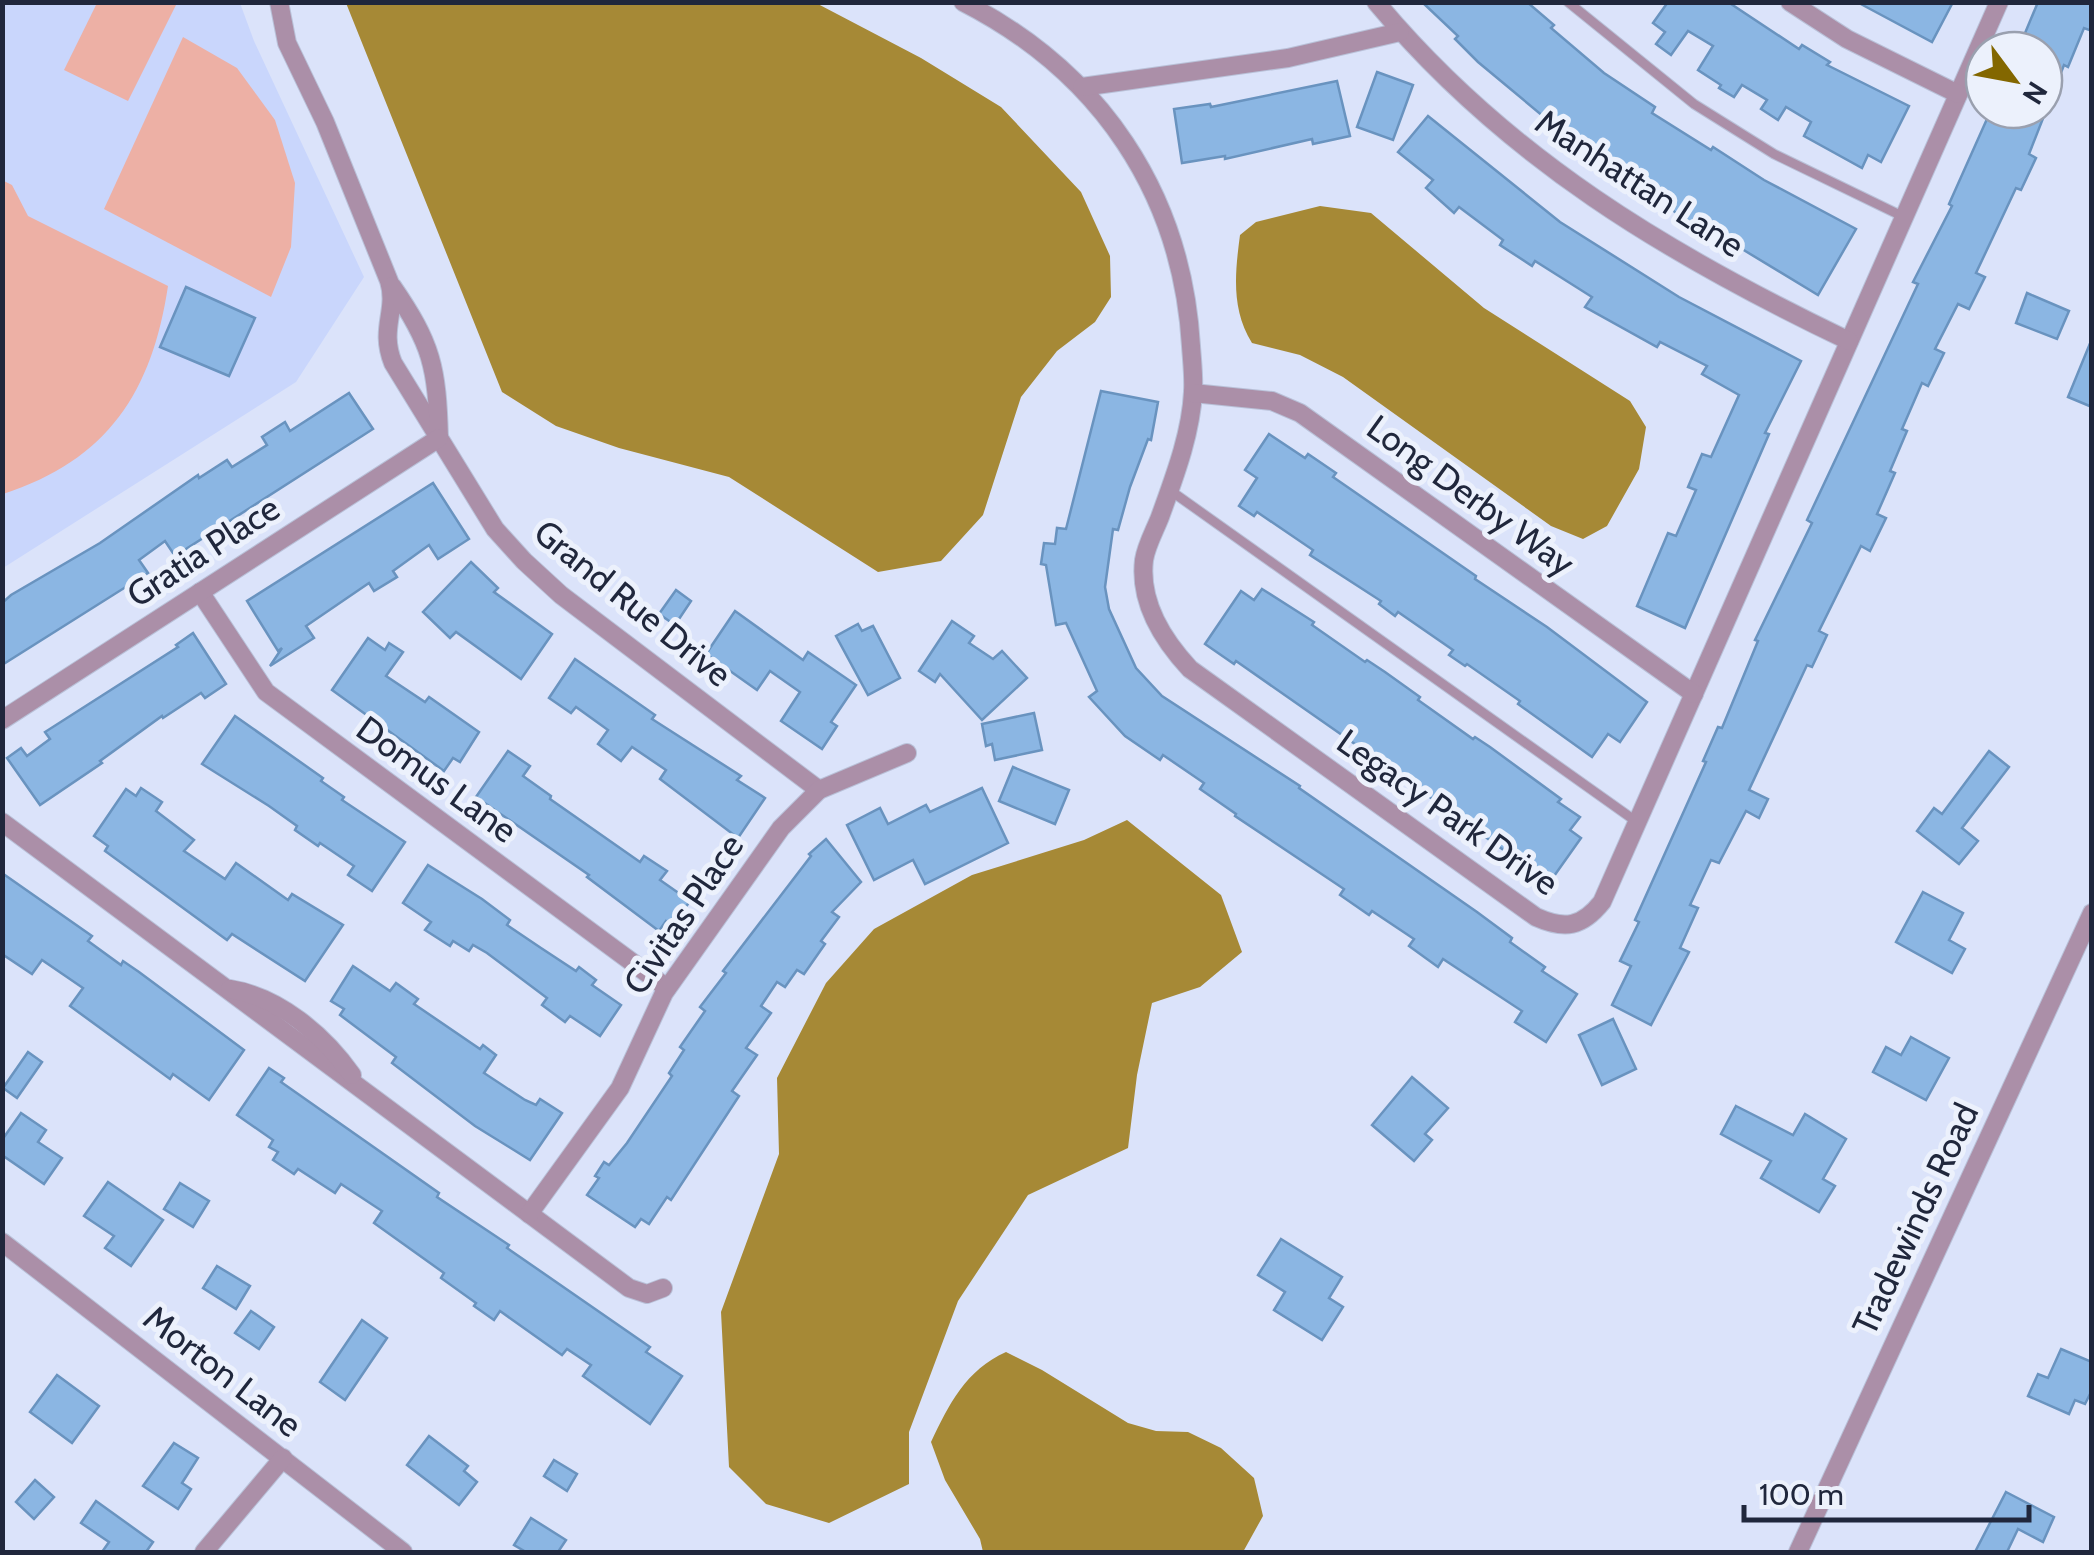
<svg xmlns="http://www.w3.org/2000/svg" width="2094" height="1555" viewBox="0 0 2094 1555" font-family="Cabin,sans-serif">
<rect width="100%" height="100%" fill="#dbe3fa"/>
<polygon fill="#c9d6fc" points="3,3 240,3 254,41 364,277 296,382 3,568"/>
<g fill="#edb0a5">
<polygon points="97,3 177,3 128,101 64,70"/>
<polygon points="183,37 237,68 275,120 295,183 291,247 271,297 104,209"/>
<path d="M 2,180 L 12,185 L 28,216 L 168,286 C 152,392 108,460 3,494 Z"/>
</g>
<g fill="#a68936">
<polygon points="346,3 816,3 921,58 1001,107 1081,192 1110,256 1111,297 1095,322 1057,351 1021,397 983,515 941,561 878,572 729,477 619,448 556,426 502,392"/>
<path d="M 1320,206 L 1371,213 L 1484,308 L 1630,401 L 1646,427 L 1639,469 L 1607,526 L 1583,539 L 1551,526 L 1343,377 L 1300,355 L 1252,343 C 1231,309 1235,273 1240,235 L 1256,222 Z"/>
<polygon points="1127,820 1221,895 1242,952 1200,987 1152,1003 1137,1075 1128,1148 1028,1195 958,1301 909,1432 909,1484 829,1523 766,1504 729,1467 721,1312 779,1154 777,1078 826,983 874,929 972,875 1084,840"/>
<path d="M 1006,1352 L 1042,1370 L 1128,1423 L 1156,1431 L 1188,1432 L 1221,1448 L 1254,1478 L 1263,1516 L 1243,1552 L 983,1552 L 980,1539 L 945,1480 L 931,1442 C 949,1404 966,1370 1006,1352 Z"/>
</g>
<g fill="#8bb6e3" stroke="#6993bf" stroke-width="2.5">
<polygon points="1422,2 1527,2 1554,25 1551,28 1604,73 1655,107 1652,113 1711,150 1713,147 1764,180 1856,229 1818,295 1742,249 1701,229 1597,161 1478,62 1455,39 1458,36"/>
<polygon points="1668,2 1728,2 1799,49 1802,45 1830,62 1827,65 1909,106 1881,162 1868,155 1862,168 1804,136 1811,122 1786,107 1778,120 1761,109 1767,100 1742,85 1734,97 1719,88 1721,85 1698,70 1713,46 1688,31 1671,55 1656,44 1665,32 1653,23"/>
<polygon points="1857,2 1953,2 1932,42"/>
<polygon points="2038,2 2092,2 2092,31 2084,28 2068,67 2064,65 2029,154 2036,158 2021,190 2016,188 1976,273 1985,277 1969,309 1958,304 1935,349 1944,353 1928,386 1922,383 1902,429 1907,431 1890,471 1895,473 1877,514 1886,518 1870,551 1861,546 1819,631 1827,635 1812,667 1807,665 1749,790 1768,799 1759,818 1746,811 1719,863 1711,860 1690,905 1698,908 1680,948 1689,952 1651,1025 1612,1005 1631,966 1620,961 1639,922 1635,920 1706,762 1703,761 1718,727 1722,728 1758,641 1755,640 1812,523 1807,520 1918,284 1913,282 1952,206 1949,204 1991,110 2044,110 2044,50 2018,50"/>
<polygon points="1377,72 1413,85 1393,140 1357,127"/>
<polygon points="1337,81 1350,136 1313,144 1312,139 1225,159 1225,156 1182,163 1174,109 1210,104 1211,107"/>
<polygon points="1428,116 1560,222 1679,297 1801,361 1765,433 1769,434 1685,628 1637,606 1668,533 1676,536 1696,490 1688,487 1702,454 1711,457 1739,395 1702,374 1707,366 1660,342 1657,347 1585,307 1592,297 1535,261 1532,266 1500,245 1503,240 1459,207 1454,213 1426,188 1433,180 1398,152"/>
<polygon points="186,287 255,318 229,376 160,347"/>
<polygon points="2027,293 2069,311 2057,339 2016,323"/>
<polygon points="2091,341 2092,341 2092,407 2068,397"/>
<polygon points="1101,391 1158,402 1151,440 1148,439 1130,487 1118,530 1113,529 1105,587 1109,609 1136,668 1162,696 1300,786 1299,788 1477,912 1512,938 1510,942 1545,967 1542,971 1577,994 1546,1042 1515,1022 1522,1011 1443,959 1438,967 1409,946 1414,939 1372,911 1369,915 1340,895 1344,889 1235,816 1236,814 1200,789 1204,783 1163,755 1160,760 1125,736 1089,697 1097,691 1066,623 1056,625 1046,565 1041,564 1044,543 1055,544 1057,528 1066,529"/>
<polygon points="349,393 373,429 175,556 165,541 139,560 148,573 2,665 2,603 11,595 100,543 198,475 199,478 227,460 232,467 267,445 262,437 285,422 290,431"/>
<polygon points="1269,434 1305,458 1308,454 1336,473 1333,477 1476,576 1475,579 1547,627 1647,702 1620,742 1608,734 1592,757 1518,704 1520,701 1467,664 1465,666 1449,655 1453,650 1398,612 1395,616 1379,604 1381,601 1310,555 1313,550 1257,512 1254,516 1239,506 1257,478 1245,470"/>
<polygon points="433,483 469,539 438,559 429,545 393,571 397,577 374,591 369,583 306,626 314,638 270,666 282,648 278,651 247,601"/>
<polygon points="471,562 498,588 494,592 552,634 521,679 456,632 450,638 423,612"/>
<polygon points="1262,589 1314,622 1312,625 1365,662 1367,660 1385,672 1420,697 1418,700 1473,739 1475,737 1490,747 1561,799 1558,802 1580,817 1570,830 1581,838 1547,886 1520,867 1523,864 1385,765 1236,661 1234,664 1205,644 1241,591 1254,600"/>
<polygon points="676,590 691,601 675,625 659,614"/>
<polygon points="735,611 803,660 808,652 856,685 831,722 837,726 822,749 781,721 800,692 770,671 757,690 706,654"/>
<polygon points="952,621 974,636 969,643 993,659 1002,651 1027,678 982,720 940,674 935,682 919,671"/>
<polygon points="858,624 862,631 873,626 900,678 868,695 836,636"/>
<polygon points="193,633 226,684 205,698 201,693 163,718 162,716 100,761 102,763 40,805 7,758 21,748 27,756 50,739 45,732 178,647 176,645"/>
<polygon points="368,638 385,650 389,643 403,652 386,676 425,702 429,697 479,732 460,762 453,758 444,771 332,690"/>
<polygon points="575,659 655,715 652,719 741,776 737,780 765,798 738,838 660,779 666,770 632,747 621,761 598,744 608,730 576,707 571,713 549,698"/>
<polygon points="1034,713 1042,750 995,760 992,744 986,746 982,724"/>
<polygon points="235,716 323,778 321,781 344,797 342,800 405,842 372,891 348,875 354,866 320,843 318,846 295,830 297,826 269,806 202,764"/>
<polygon points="508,751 530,766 523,776 551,796 550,799 640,862 644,856 667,871 660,880 690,901 673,925 666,921 659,931 587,877 589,875 476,797"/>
<polygon points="1989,751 2009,767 1962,828 1978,841 1959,864 1917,831 1934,808 1942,814"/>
<polygon points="1013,767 1069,790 1055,824 999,801"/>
<polygon points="141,788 162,802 156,811 194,840 184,851 225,879 236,863 288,900 292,894 343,925 305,981 232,934 227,940 105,851 108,846 94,836 126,789 136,796"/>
<polygon points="982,788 1008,843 925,884 913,860 874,880 847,825 880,808 888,824 926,805 930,812"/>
<polygon points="826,839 861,882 832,912 839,917 821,941 825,944 804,974 797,970 785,987 777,982 761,1006 771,1013 746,1048 757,1055 732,1091 739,1096 671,1200 667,1197 649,1224 641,1219 635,1227 587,1195 599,1178 595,1176 604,1162 609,1165 627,1143 672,1076 669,1073 684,1050 680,1047 705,1011 700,1007 726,973 723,971 811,856 809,854"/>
<polygon points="428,865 482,899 510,920 507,925 541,948 576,971 579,967 596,980 592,985 621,1005 600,1036 570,1016 565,1022 542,1005 547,998 487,953 473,945 469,951 453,941 450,946 425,930 431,922 403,903"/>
<polygon points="2,873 92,936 88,941 121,965 123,961 139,972 244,1050 209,1100 173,1074 170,1079 70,1006 83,988 42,960 32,974 2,954"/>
<polygon points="1923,892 1963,913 1949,940 1965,949 1952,973 1896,942"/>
<polygon points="353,966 390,991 396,983 418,999 414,1004 480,1049 483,1045 496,1055 484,1073 525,1100 536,1105 540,1099 562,1113 530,1160 475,1126 392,1063 396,1057 340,1015 344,1009 331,1001"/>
<polygon points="1613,1019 1636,1069 1602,1085 1579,1035"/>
<polygon points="1911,1037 1949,1058 1926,1100 1873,1072 1886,1047 1901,1055"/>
<polygon points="28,1052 42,1062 17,1098 3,1088"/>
<polygon points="269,1068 284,1078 281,1082 439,1193 437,1197 509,1245 507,1248 650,1347 646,1352 682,1376 650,1424 583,1376 591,1365 567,1349 562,1355 500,1311 494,1320 474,1306 476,1303 441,1278 444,1273 374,1223 382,1211 341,1184 335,1193 298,1169 294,1174 273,1160 278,1152 269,1147 273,1140 237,1115"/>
<polygon points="1412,1077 1448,1108 1425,1134 1432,1140 1414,1161 1372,1125"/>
<polygon points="1736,1106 1793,1135 1805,1114 1846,1139 1823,1179 1835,1186 1819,1212 1761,1178 1771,1161 1721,1134"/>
<polygon points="21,1113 46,1130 38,1142 62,1158 44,1184 2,1155 2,1140"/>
<polygon points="108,1182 163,1220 131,1266 105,1248 114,1236 84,1216"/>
<polygon points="180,1183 209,1201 193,1227 164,1209"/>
<polygon points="1281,1239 1342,1277 1329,1298 1343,1307 1322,1340 1274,1310 1285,1292 1258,1275"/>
<polygon points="217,1266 250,1286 236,1309 203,1288"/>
<polygon points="251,1311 274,1327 259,1349 235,1333"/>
<polygon points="362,1320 387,1338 345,1400 320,1382"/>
<polygon points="2061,1349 2092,1362 2092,1390 2085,1404 2075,1400 2069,1414 2028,1396 2038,1374 2048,1378"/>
<polygon points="57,1375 99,1406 72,1443 30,1412"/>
<polygon points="429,1436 468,1466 464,1471 477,1482 459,1505 407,1465"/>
<polygon points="174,1443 198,1458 182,1483 191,1489 178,1509 143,1486"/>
<polygon points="554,1460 577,1474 567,1491 544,1476"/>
<polygon points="35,1480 54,1497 34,1519 16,1502"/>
<polygon points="2006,1492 2054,1517 2043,1542 2018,1529 2007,1552 1975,1552"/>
<polygon points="96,1501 153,1542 146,1552 102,1552 109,1542 81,1523"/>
<polygon points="531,1518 566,1540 558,1552 526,1552 514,1545"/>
</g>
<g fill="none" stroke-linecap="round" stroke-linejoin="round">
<g stroke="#b9c1d8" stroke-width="11">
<g id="service">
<polyline points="1568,2 1694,104 1774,154 1904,217"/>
<polyline points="1171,491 1637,822"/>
</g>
</g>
<g stroke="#b9c1d8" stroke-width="20">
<g id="minor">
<path d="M 279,2 L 287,43 L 325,122 L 389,281 C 398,311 379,328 393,363 L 495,529 L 524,561 L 561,595 L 819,790"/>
<path d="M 963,2 C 1100,72 1182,193 1191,346 C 1192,361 1194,377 1193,392 C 1191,434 1174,478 1160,517 C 1155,530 1146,546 1144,560 C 1139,602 1163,640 1190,669 L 1536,917 C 1565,930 1582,927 1602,902 L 1999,2"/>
<path d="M 1376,2 C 1506,158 1669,255 1849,341"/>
<polyline points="1790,2 1847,39 1958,94"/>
<polyline points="1082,87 1288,58 1400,32"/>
<path d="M 392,286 C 432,344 437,367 439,438"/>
<polyline points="1193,393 1272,401 1300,413 1694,694"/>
<polyline points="200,592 266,692 667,988"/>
<polyline points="2,720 439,438"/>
<polyline points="2,822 629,1288 647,1294 663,1288"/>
<path d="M 230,989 C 279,997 324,1035 352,1075"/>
<polyline points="529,1214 620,1088 664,993 781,828 819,790 907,753"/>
<polyline points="2,1242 403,1552"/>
<polyline points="204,1552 283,1458"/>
<polyline points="1798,1552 2092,913"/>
</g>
</g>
<use href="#service" stroke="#ab8fa8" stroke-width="9"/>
<use href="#minor" stroke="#ab8fa8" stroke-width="18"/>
</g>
<g text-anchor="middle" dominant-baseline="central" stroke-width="10" stroke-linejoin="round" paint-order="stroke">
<g font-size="35" fill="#20273c" stroke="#ecf1fc">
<text transform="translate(1640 183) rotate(33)">Manhattan Lane</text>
<text transform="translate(1471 495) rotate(36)">Long Derby Way</text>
<text transform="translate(203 551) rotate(-33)">Gratia Place</text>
<text transform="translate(633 603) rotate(39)">Grand Rue Drive</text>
<text transform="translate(437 779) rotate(36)">Domus Lane</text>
<text transform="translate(1448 812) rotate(35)">Legacy Park Drive</text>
<text transform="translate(683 914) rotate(-56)">Civitas Place</text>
<text transform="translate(1915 1219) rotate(-65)">Tradewinds Road</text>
<text transform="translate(223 1371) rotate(38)">Morton Lane</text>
</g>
</g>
<rect width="2094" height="1555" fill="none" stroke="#20273c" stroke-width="10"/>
<g transform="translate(2014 80) rotate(122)"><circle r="48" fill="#ecf1fc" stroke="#9aa0af" stroke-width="2.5"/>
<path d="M0-8L18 38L0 25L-18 38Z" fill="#836700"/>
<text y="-15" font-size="28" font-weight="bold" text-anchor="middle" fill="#20273c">N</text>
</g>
<path d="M1744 1505v15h285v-15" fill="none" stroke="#20273c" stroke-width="5"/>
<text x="1759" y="1505" font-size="30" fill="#20273c" stroke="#ecf1fc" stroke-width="8" paint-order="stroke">100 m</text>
</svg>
